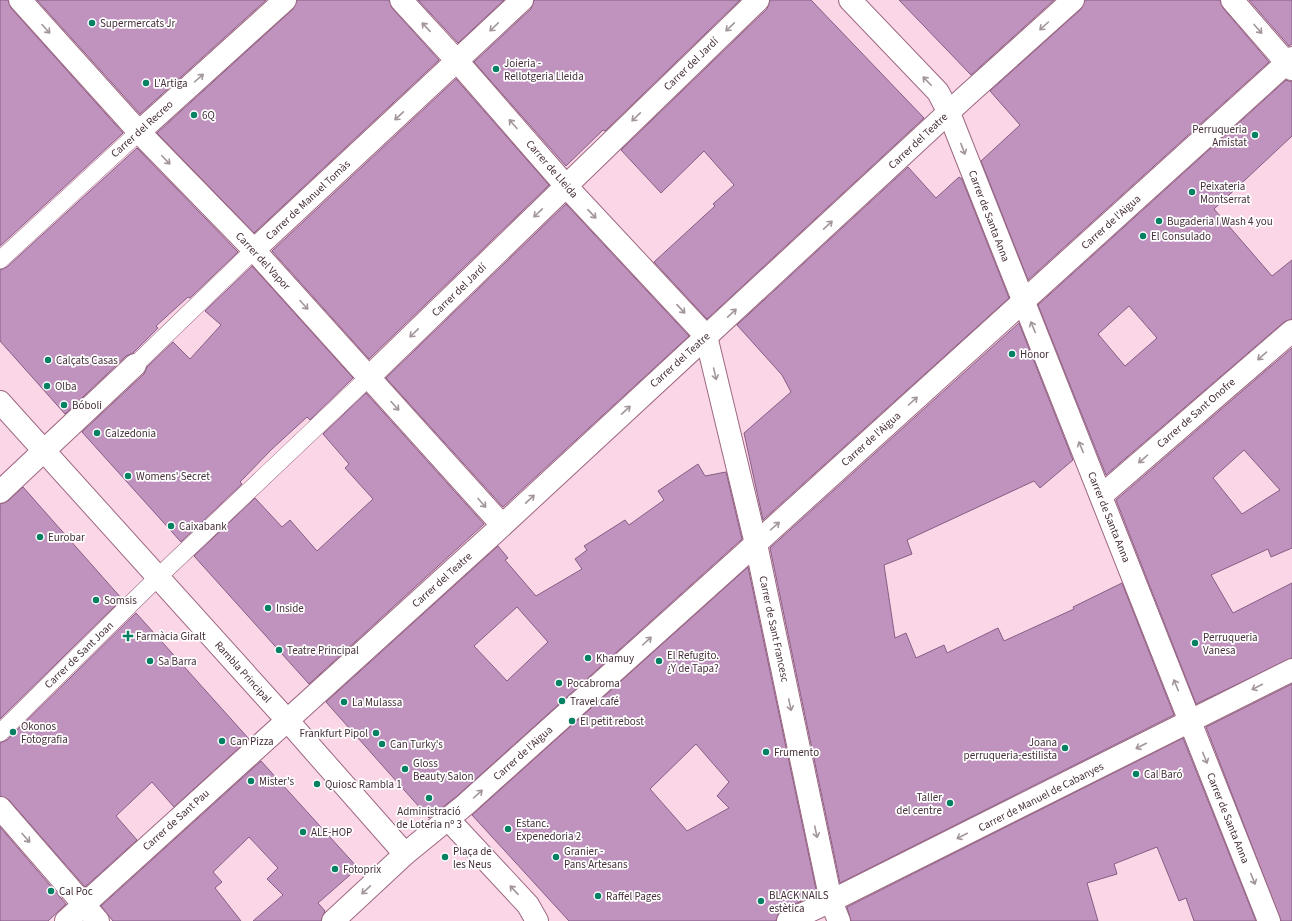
<svg xmlns="http://www.w3.org/2000/svg" width="1292" height="921" viewBox="0 0 1292 921" font-family="'Source Sans 3',sans-serif">
<rect width="100%" height="100%" fill="#fbd6e7"/>
<g fill="#bf93bd" stroke="#865d84" fill-rule="evenodd">
<polygon points="0,0 8,0 11,8 123,133 0,246"/>
<polygon points="37,0 266,0 140,114"/>
<polygon points="297,0 389,0 392,8 439,60 254,233 157,133 293,9"/>
<polygon points="418,0 504,0 458,43"/>
<polygon points="534,0 740,0 605,131 603,130 566,166 474,62 531,9"/>
<polygon points="770,0 811,0 924,118 707,319 654,262 715,206 713,204 734,185 704,151 661,193 621,150 767,9"/>
<polygon points="899,0 1054,0 971,75"/>
<polygon points="1085,0 1220,0 1223,8 1269,62 1028,280 981,161 1020,125 990,91 1081,9"/>
<polygon points="1249,0 1292,0 1292,44 1289,46"/>
<polygon points="456,79 549,185 369,359 272,251"/>
<path d="M 1286,80 L 1292,82 L 1292,136 L 1214,209 L 1272,276 L 1292,260 L 1292,319 L 1284,322 L 1106,475 L 1038,305 ZM 1129,306 L 1157,338 L 1125,366 L 1098,334 Z"/>
<polygon points="137,148 238,252 190,298 188,297 156,326 158,328 133,353 126,356 65,414 0,341 0,270 7,267"/>
<polygon points="908,167 936,198 959,177 962,179 1009,298 763,520 744,433 791,392 782,375 737,325"/>
<polygon points="566,204 689,336 503,507 386,378"/>
<polygon points="252,266 353,378 310,420 307,417 272,449 240,482 242,484 181,542 82,432 144,374 147,367 173,342 190,359 221,325 205,311"/>
<polygon points="1019,323 1073,460 1040,488 1034,481 907,540 912,554 884,565 895,638 906,633 916,658 944,645 947,653 998,628 1004,641 1074,609 1073,607 1122,583 1174,715 840,883 770,548"/>
<path d="M 1292,348 L 1292,548 L 1271,557 L 1268,549 L 1211,575 L 1233,613 L 1292,583 L 1292,658 L 1196,704 L 1116,500 ZM 1244,450 L 1280,490 L 1242,514 L 1213,478 Z"/>
<polygon points="366,393 484,524 309,684 194,556 255,498 282,527 290,520 317,551 373,499 345,468 349,464 323,434"/>
<path d="M 698,464 L 705,476 L 726,472 L 742,539 L 457,796 L 429,818 L 326,702 L 498,546 L 508,558 L 505,560 L 536,596 L 582,569 L 575,559 L 587,550 L 584,546 L 625,520 L 629,525 L 664,500 L 658,491 ZM 517,607 L 548,642 L 507,681 L 474,646 Z"/>
<polygon points="23,487 122,599 0,719 0,504 8,501"/>
<path d="M 748,567 L 817,894 L 782,910 L 778,914 L 776,921 L 569,921 L 472,815 ZM 696,744 L 729,782 L 717,796 L 729,808 L 687,831 L 650,789 Z"/>
<polygon points="136,613 249,739 174,807 152,782 116,816 137,840 85,887 9,800 0,796 0,743 7,740"/>
<polygon points="1292,684 1292,921 1281,921 1206,727"/>
<polygon points="1183,738 1256,921 1194,921 1186,898 1179,901 1157,847 1114,864 1117,874 1087,883 1098,921 851,921 847,907"/>
<polygon points="261,761 358,868 318,903 325,911 321,921 253,921 283,895 267,879 278,868 249,837 213,872 222,882 215,888 241,921 113,921 101,906"/>
<polygon points="0,827 66,904 48,921 0,921"/>
</g>
<g fill="none" stroke-linecap="round" stroke-linejoin="round">
<g stroke="#9d6882" stroke-width="18">
<g id="lane">
<polyline points="0,260 139,132"/>
<polyline points="135,365 254,250"/>
<polyline points="0,733 157,578 369,377"/>
</g>
</g>
<g stroke="#9d6882" stroke-width="24">
<g id="street">
<polyline points="20,0 139,132 254,250 502,525"/>
<polyline points="401,0 458,62 566,186 706,336 756,544 831,901 839,921"/>
<polyline points="850,0 938,92 949,113 1269,921"/>
<polyline points="1232,0 1292,69"/>
<polyline points="139,132 285,0"/>
<polyline points="254,250 522,0"/>
<polyline points="369,377 758,0"/>
<polyline points="0,402 295,729 405,854"/>
<polyline points="0,492 135,365"/>
<polyline points="1101,496 1292,331"/>
<polyline points="0,808 98,921"/>
<polyline points="448,819 528,905 537,921"/>
<polyline points="66,921 494,533 964,98 1073,0"/>
<polyline points="333,921 405,854 465,805 751,548 1292,58"/>
<polyline points="788,921 831,901 1292,670"/>
</g>
</g>
<use href="#lane" stroke="#fff" stroke-width="17"/>
<use href="#street" stroke="#fff" stroke-width="22"/>
</g>
<defs><path id="oneway-shaft" d="M-6 0H5M1.5-3L5.5 0L1.5 3" fill="none" stroke-width="1.6" stroke-linecap="round" stroke-linejoin="round"/></defs>
<g stroke="#a2969c">
<use href="#oneway-shaft" transform="translate(1044 26) rotate(138)"/>
<use href="#oneway-shaft" transform="translate(426 27) rotate(-133)"/>
<use href="#oneway-shaft" transform="translate(494 27) rotate(136)"/>
<use href="#oneway-shaft" transform="translate(730 27) rotate(136)"/>
<use href="#oneway-shaft" transform="translate(46 29) rotate(48)"/>
<use href="#oneway-shaft" transform="translate(1258 29) rotate(49)"/>
<use href="#oneway-shaft" transform="translate(199 78) rotate(-42)"/>
<use href="#oneway-shaft" transform="translate(927 81) rotate(-134)"/>
<use href="#oneway-shaft" transform="translate(399 116) rotate(137)"/>
<use href="#oneway-shaft" transform="translate(636 117) rotate(136)"/>
<use href="#oneway-shaft" transform="translate(513 124) rotate(-131)"/>
<use href="#oneway-shaft" transform="translate(963 149) rotate(69)"/>
<use href="#oneway-shaft" transform="translate(166 160) rotate(46)"/>
<use href="#oneway-shaft" transform="translate(538 213) rotate(136)"/>
<use href="#oneway-shaft" transform="translate(592 214) rotate(47)"/>
<use href="#oneway-shaft" transform="translate(828 225) rotate(-43)"/>
<use href="#oneway-shaft" transform="translate(304 305) rotate(48)"/>
<use href="#oneway-shaft" transform="translate(681 309) rotate(47)"/>
<use href="#oneway-shaft" transform="translate(732 313) rotate(-43)"/>
<use href="#oneway-shaft" transform="translate(1033 327) rotate(-112)"/>
<use href="#oneway-shaft" transform="translate(414 333) rotate(136)"/>
<use href="#oneway-shaft" transform="translate(1262 356) rotate(139)"/>
<use href="#oneway-shaft" transform="translate(715 374) rotate(77)"/>
<use href="#oneway-shaft" transform="translate(913 401) rotate(-42)"/>
<use href="#oneway-shaft" transform="translate(395 406) rotate(48)"/>
<use href="#oneway-shaft" transform="translate(626 410) rotate(-43)"/>
<use href="#oneway-shaft" transform="translate(1081 447) rotate(-112)"/>
<use href="#oneway-shaft" transform="translate(1143 459) rotate(139)"/>
<use href="#oneway-shaft" transform="translate(530 499) rotate(-43)"/>
<use href="#oneway-shaft" transform="translate(482 503) rotate(48)"/>
<use href="#oneway-shaft" transform="translate(775 526) rotate(-42)"/>
<use href="#oneway-shaft" transform="translate(647 641) rotate(-42)"/>
<use href="#oneway-shaft" transform="translate(1176 685) rotate(-112)"/>
<use href="#oneway-shaft" transform="translate(1257 687) rotate(153)"/>
<use href="#oneway-shaft" transform="translate(790 705) rotate(78)"/>
<use href="#oneway-shaft" transform="translate(1141 746) rotate(153)"/>
<use href="#oneway-shaft" transform="translate(1205 758) rotate(68)"/>
<use href="#oneway-shaft" transform="translate(478 794) rotate(-42)"/>
<use href="#oneway-shaft" transform="translate(816 832) rotate(78)"/>
<use href="#oneway-shaft" transform="translate(962 836) rotate(153)"/>
<use href="#oneway-shaft" transform="translate(26 838) rotate(49)"/>
<use href="#oneway-shaft" transform="translate(1253 879) rotate(68)"/>
<use href="#oneway-shaft" transform="translate(366 890) rotate(137)"/>
<use href="#oneway-shaft" transform="translate(514 890) rotate(-133)"/>
</g>
<g fill="#038162" stroke="#fff" stroke-width="1.5">
<circle cx="92" cy="23" r="4"/>
<circle cx="496" cy="69" r="4"/>
<circle cx="146" cy="83" r="4"/>
<circle cx="194" cy="115" r="4"/>
<circle cx="1255" cy="135" r="4"/>
<circle cx="1192" cy="192" r="4"/>
<circle cx="1159" cy="221" r="4"/>
<circle cx="1143" cy="236" r="4"/>
<circle cx="1012" cy="354" r="4"/>
<circle cx="48" cy="360" r="4"/>
<circle cx="47" cy="386" r="4"/>
<circle cx="64" cy="405" r="4"/>
<circle cx="97" cy="433" r="4"/>
<circle cx="128" cy="476" r="4"/>
<circle cx="171" cy="526" r="4"/>
<circle cx="40" cy="537" r="4"/>
<circle cx="96" cy="600" r="4"/>
<circle cx="268" cy="608" r="4"/>
<path d="M126 630h4v4h4v4h-4v4h-4v-4h-4v-4h4z"/>
<circle cx="1195" cy="643" r="4"/>
<circle cx="279" cy="650" r="4"/>
<circle cx="588" cy="658" r="4"/>
<circle cx="150" cy="661" r="4"/>
<circle cx="659" cy="661" r="4"/>
<circle cx="559" cy="683" r="4"/>
<circle cx="562" cy="701" r="4"/>
<circle cx="344" cy="702" r="4"/>
<circle cx="572" cy="721" r="4"/>
<circle cx="13" cy="732" r="4"/>
<circle cx="376" cy="733" r="4"/>
<circle cx="222" cy="741" r="4"/>
<circle cx="382" cy="744" r="4"/>
<circle cx="1065" cy="748" r="4"/>
<circle cx="766" cy="752" r="4"/>
<circle cx="405" cy="769" r="4"/>
<circle cx="1136" cy="774" r="4"/>
<circle cx="251" cy="781" r="4"/>
<circle cx="317" cy="784" r="4"/>
<circle cx="429" cy="798" r="4"/>
<circle cx="950" cy="803" r="4"/>
<circle cx="508" cy="829" r="4"/>
<circle cx="303" cy="832" r="4"/>
<circle cx="445" cy="857" r="4"/>
<circle cx="556" cy="857" r="4"/>
<circle cx="335" cy="869" r="4"/>
<circle cx="51" cy="891" r="4"/>
<circle cx="598" cy="896" r="4"/>
<circle cx="761" cy="901" r="4"/>
</g>
<g text-anchor="middle" dominant-baseline="central" stroke-width="3.5" stroke-linejoin="round" paint-order="stroke">
<g font-size="11" fill="#452e39" stroke="#fff" text-anchor="start">
<text x="100" y="23">Supermercats Jr</text>
<text x="504" y="63">Joieria -<tspan x="504" dy="13">Rellotgeria Lleida</tspan></text>
<text x="154" y="83">L'Artiga</text>
<text x="202" y="115">6Q</text>
<text x="1247" y="129" text-anchor="end">Perruqueria<tspan x="1247" dy="13">Amistat</tspan></text>
<text x="1200" y="186">Peixateria<tspan x="1200" dy="13">Montserrat</tspan></text>
<text x="1167" y="221">Bugaderia I Wash 4 you</text>
<text x="1151" y="236">El Consulado</text>
<text x="1020" y="354">Honor</text>
<text x="56" y="360">Calçats Casas</text>
<text x="55" y="386">Olba</text>
<text x="72" y="405">Bóboli</text>
<text x="105" y="433">Calzedonia</text>
<text x="136" y="476">Womens' Secret</text>
<text x="179" y="526">Caixabank</text>
<text x="48" y="537">Eurobar</text>
<text x="104" y="600">Somsis</text>
<text x="276" y="608">Inside</text>
<text x="136" y="636">Farmàcia Giralt</text>
<text x="1203" y="637">Perruqueria<tspan x="1203" dy="13">Vanesa</tspan></text>
<text x="287" y="650">Teatre Principal</text>
<text x="667" y="655">El Refugito.<tspan x="667" dy="13">¿Y de Tapa?</tspan></text>
<text x="596" y="658">Khamuy</text>
<text x="158" y="661">Sa Barra</text>
<text x="567" y="683">Pocabroma</text>
<text x="570" y="701">Travel café</text>
<text x="352" y="702">La Mulassa</text>
<text x="580" y="721">El petit rebost</text>
<text x="21" y="726">Okonos<tspan x="21" dy="13">Fotografia</tspan></text>
<text x="368" y="733" text-anchor="end">Frankfurt Pipol</text>
<text x="230" y="741">Can Pizza</text>
<text x="1057" y="742" text-anchor="end">Joana<tspan x="1057" dy="13">perruqueria-estilista</tspan></text>
<text x="390" y="744">Can Turky's</text>
<text x="774" y="752">Frumento</text>
<text x="413" y="763">Gloss<tspan x="413" dy="13">Beauty Salon</tspan></text>
<text x="1144" y="774">Cal Baró</text>
<text x="259" y="781">Mister's</text>
<text x="325" y="784">Quiosc Rambla 1</text>
<text x="942" y="797" text-anchor="end">Taller<tspan x="942" dy="13">del centre</tspan></text>
<text x="429" y="811" text-anchor="middle">Administració<tspan x="429" dy="13">de Loteria nº 3</tspan></text>
<text x="516" y="823">Estanc.<tspan x="516" dy="13">Expenedoria 2</tspan></text>
<text x="311" y="832">ALE-HOP</text>
<text x="453" y="851">Plaça de<tspan x="453" dy="13">les Neus</tspan></text>
<text x="564" y="851">Granier -<tspan x="564" dy="13">Pans Artesans</tspan></text>
<text x="343" y="869">Fotoprix</text>
<text x="59" y="891">Cal Poc</text>
<text x="769" y="895">BLACK NAILS<tspan x="769" dy="13">estètica</tspan></text>
<text x="606" y="896">Raffel Pages</text>
</g>
<g font-size="11" fill="#452e39" stroke="#fff">
<text transform="translate(691 64) rotate(-44)">Carrer del Jardí</text>
<text transform="translate(142 129) rotate(-42)">Carrer del Recreo</text>
<text transform="translate(918 141) rotate(-43)">Carrer del Teatre</text>
<text transform="translate(552 169) rotate(49)">Carrer de Lleida</text>
<text transform="translate(308 200) rotate(-43)">Carrer de Manuel Tomàs</text>
<text transform="translate(989 216) rotate(69)">Carrer de Santa Anna</text>
<text transform="translate(1111 222) rotate(-42)">Carrer de l'Aigua</text>
<text transform="translate(263 261) rotate(47)">Carrer del Vapor</text>
<text transform="translate(459 290) rotate(-44)">Carrer del Jardí</text>
<text transform="translate(680 360) rotate(-42)">Carrer del Teatre</text>
<text transform="translate(1196 413) rotate(-41)">Carrer de Sant Onofre</text>
<text transform="translate(871 439) rotate(-42)">Carrer de l'Aigua</text>
<text transform="translate(1109 517) rotate(68)">Carrer de Santa Anna</text>
<text transform="translate(442 580) rotate(-42)">Carrer del Teatre</text>
<text transform="translate(774 629) rotate(78)">Carrer de Sant Francesc</text>
<text transform="translate(79 655) rotate(-44)">Carrer de Sant Joan</text>
<text transform="translate(243 672) rotate(48)">Rambla Principal</text>
<text transform="translate(523 753) rotate(-42)">Carrer de l'Aigua</text>
<text transform="translate(1041 797) rotate(-27)">Carrer de Manuel de Cabanyes</text>
<text transform="translate(1228 818) rotate(68)">Carrer de Santa Anna</text>
<text transform="translate(176 820) rotate(-42)">Carrer de Sant Pau</text>
</g>
</g>
</svg>
